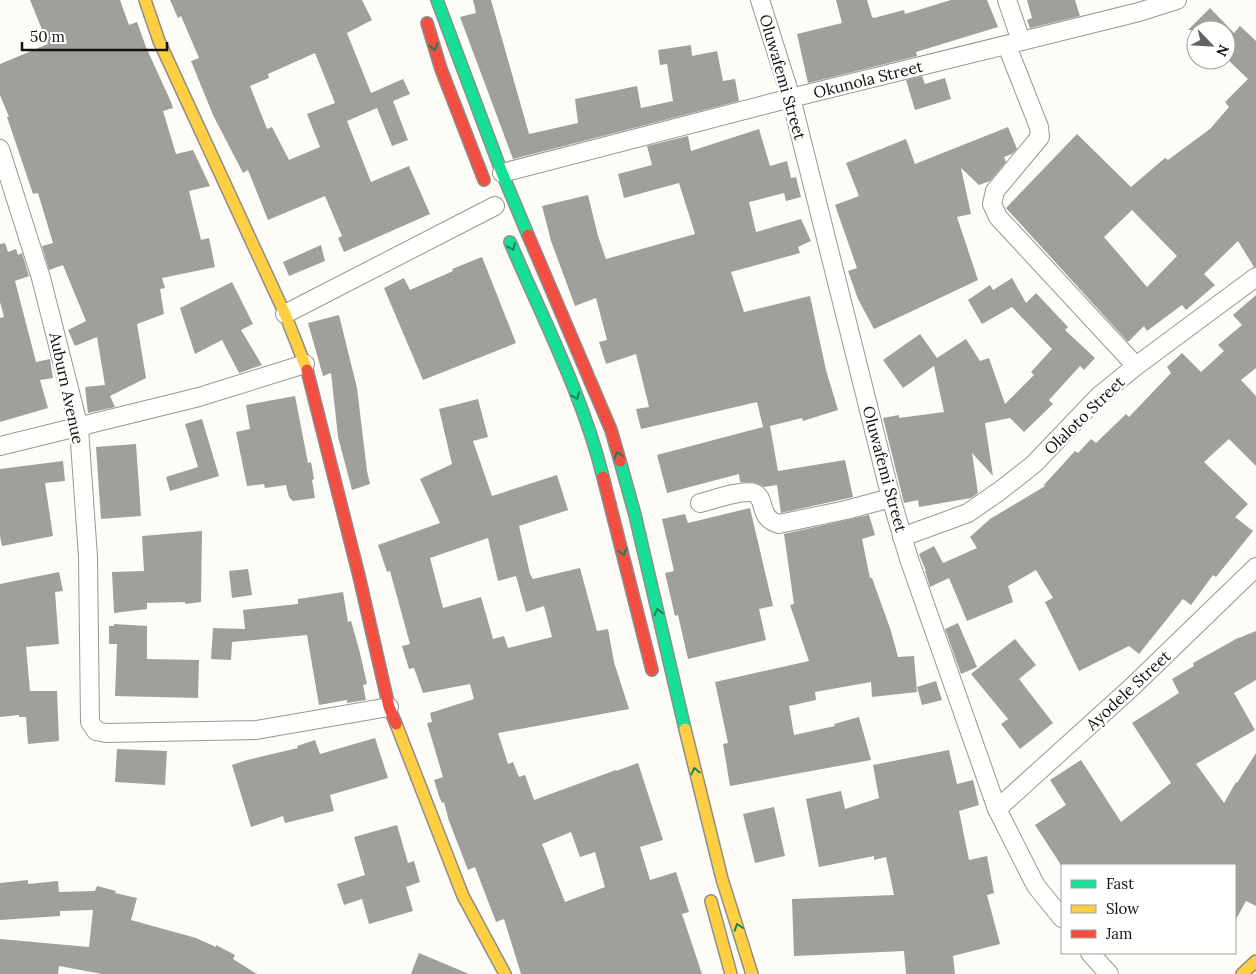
<svg xmlns="http://www.w3.org/2000/svg" width="1256" height="974" viewBox="0 0 1256 974" font-family="Lora,serif">
<rect width="100%" height="100%" fill="#fdfcf7"/>
<g fill="#a19f9c" fill-rule="evenodd">
<polygon points="30,0 120,0 129,25 137,22 146,47 171,102 173,108 163,111 176,154 193,150 210,186 189,191 201,240 209,238 215,267 162,278 165,288 160,289 164,314 137,324 146,378 110,396 115,407 88,413 85,387 105,385 97,337 75,346 68,330 86,321 63,265 49,270 42,246 53,243 38,193 33,194 7,117 9,117 0,95 0,64 48,44"/>
<path d="M 170,0 L 362,0 L 372,20 L 347,33 L 371,93 L 403,79 L 410,94 L 393,101 L 408,140 L 392,146 L 377,108 L 347,121 L 371,182 L 409,166 L 430,214 L 344,252 L 338,238 L 342,236 L 325,196 L 268,220 L 248,170 L 243,173 L 213,115 L 191,61 L 199,58 L 181,16 L 178,18 ZM 315,53 L 335,103 L 307,114 L 320,147 L 289,160 L 272,127 L 267,129 L 250,86 L 269,78 L 268,74 Z"/>
<polygon points="473,0 491,0 529,134 578,123 575,99 637,86 641,108 673,101 667,64 660,65 658,50 691,45 692,56 717,51 723,81 735,79 739,101 513,159 460,17 476,13"/>
<polygon points="836,0 867,0 872,17 874,18 904,10 905,14 951,0 987,0 998,27 916,52 917,56 808,83 797,34 842,23"/>
<polygon points="1027,0 1075,0 1080,16 1030,28 1027,20 1032,18"/>
<path d="M 1210,8 L 1234,33 L 1240,26 L 1256,41 L 1256,267 L 1254,267 L 1238,241 L 1204,274 L 1215,285 L 1186,310 L 1182,305 L 1147,331 L 1144,326 L 1128,342 L 1006,208 L 1077,134 L 1131,187 L 1165,158 L 1168,160 L 1210,129 L 1229,107 L 1225,102 L 1248,79 L 1226,58 L 1226,30 L 1188,30 ZM 1132,210 L 1177,256 L 1147,287 L 1104,237 Z"/>
<polygon points="922,76 925,84 945,78 951,99 915,110 906,80"/>
<polygon points="1008,127 1017,149 1012,154 1004,157 1006,162 990,181 979,185 961,168 971,214 957,217 978,280 874,329 858,299 848,271 857,268 835,205 859,196 846,163 906,139 915,164"/>
<polygon points="759,129 770,166 787,161 791,178 796,177 801,197 786,201 784,193 749,202 756,232 801,219 811,241 798,247 800,253 731,272 744,312 810,296 826,370 838,410 803,421 802,418 770,426 778,471 845,460 853,497 781,513 777,485 764,487 756,483 740,482 739,474 667,493 657,455 763,427 757,402 641,429 636,409 649,407 636,354 606,364 599,342 607,340 596,298 575,306 551,241 542,206 588,195 598,236 606,259 695,234 679,183 624,198 618,174 652,165 647,146 688,136 691,151"/>
<polygon points="5,243 8,252 16,249 18,255 22,253 29,276 15,281 36,362 50,359 53,378 40,380 48,408 0,422 0,318 4,317 0,302 0,244"/>
<polygon points="321,245 325,261 289,276 283,262"/>
<polygon points="482,257 516,343 423,380 384,288 404,278 410,290 453,271 452,269"/>
<polygon points="1012,278 1026,303 1036,293 1068,327 1065,330 1095,358 1084,370 1080,366 1049,400 1053,404 1024,432 1010,418 985,423 993,476 972,453 978,493 971,498 919,507 918,500 904,503 883,418 899,415 899,418 944,412 934,366 903,388 883,360 920,334 937,358 966,339 980,361 989,358 1005,404 1034,375 1031,372 1052,349 1012,307 982,324 968,300 990,285 993,290"/>
<polygon points="232,282 253,324 241,330 262,365 239,373 222,340 195,354 180,308"/>
<polygon points="1256,295 1256,368 1241,380 1256,396 1256,466 1229,439 1204,462 1248,504 1235,517 1253,531 1216,577 1213,575 1191,605 1183,599 1139,654 1129,646 1079,671 1045,602 1053,598 1036,570 1008,586 1013,602 967,621 949,578 930,587 925,571 926,571 919,554 934,546 943,563 977,548 970,537 990,519 1047,485 1043,486 1075,451 1078,453 1091,439 1096,443 1126,414 1129,417 1171,373 1167,367 1182,353 1201,372 1224,351 1218,345 1242,325 1233,315"/>
<polygon points="339,315 357,388 367,471 370,484 352,490 338,437 331,373 323,376 308,323"/>
<polygon points="295,396 308,463 311,462 314,479 312,480 315,498 293,501 289,497 286,485 265,488 264,484 247,486 236,432 250,429 246,405"/>
<path d="M 478,399 L 488,437 L 473,441 L 492,496 L 557,475 L 568,510 L 519,526 L 530,574 L 533,579 L 580,568 L 597,631 L 608,629 L 614,662 L 629,709 L 498,733 L 508,764 L 513,762 L 519,777 L 525,775 L 534,800 L 616,770 L 616,771 L 638,763 L 663,840 L 640,847 L 650,880 L 676,872 L 689,912 L 682,914 L 702,974 L 521,974 L 504,919 L 496,922 L 475,867 L 468,870 L 449,821 L 444,802 L 442,803 L 439,796 L 434,780 L 443,777 L 427,723 L 432,722 L 430,713 L 474,699 L 470,684 L 423,693 L 414,668 L 409,669 L 402,646 L 410,644 L 390,571 L 387,572 L 378,545 L 440,523 L 420,479 L 452,464 L 439,409 ZM 488,538 L 498,581 L 516,576 L 526,612 L 544,606 L 552,637 L 508,648 L 504,636 L 493,639 L 481,597 L 443,608 L 430,558 ZM 571,832 L 580,857 L 595,852 L 605,887 L 565,902 L 542,844 Z"/>
<polygon points="202,419 219,476 170,491 166,477 198,467 185,424"/>
<polygon points="136,444 141,516 101,519 96,447"/>
<polygon points="63,461 65,481 45,483 53,536 2,546 0,536 0,469"/>
<polygon points="750,508 773,606 759,609 766,640 688,659 678,615 675,616 665,573 674,571 662,519 685,514 688,523"/>
<polygon points="869,515 875,535 862,539 870,578 872,578 891,631 898,657 914,656 917,692 872,697 871,682 815,692 816,700 789,706 794,735 835,726 834,724 859,717 871,760 730,786 723,744 728,743 715,682 809,661 790,605 794,604 784,534"/>
<polygon points="202,531 201,602 185,604 185,602 147,603 147,609 114,613 112,572 144,571 142,536"/>
<polygon points="248,569 252,595 232,598 229,571"/>
<polygon points="59,572 63,591 55,592 59,644 26,647 30,691 57,691 59,741 28,744 26,717 19,717 19,715 0,717 0,584"/>
<polygon points="343,592 348,622 351,621 359,649 367,684 363,685 366,700 347,703 347,700 319,705 307,635 232,642 231,660 211,659 213,628 245,629 243,610 298,604 298,599"/>
<polygon points="958,623 977,667 961,674 945,629"/>
<polygon points="114,624 147,626 147,659 199,660 198,698 115,696 117,644 109,644 109,626 114,626"/>
<polygon points="1256,631 1256,680 1234,693 1255,730 1196,764 1224,803 1236,782 1237,783 1256,753 1256,906 1246,901 1235,921 1235,865 1061,865 1035,825 1066,805 1050,780 1081,760 1121,822 1171,783 1132,723 1179,693 1172,679 1194,666 1193,663 1236,639"/>
<polygon points="1015,639 1036,665 1019,679 1053,723 1020,749 1001,724 1008,719 971,674"/>
<polygon points="936,681 942,700 922,705 917,687"/>
<polygon points="375,738 388,778 330,795 334,811 285,823 283,816 251,827 232,765 247,760 298,748 297,746 315,740 320,754"/>
<polygon points="117,749 167,751 165,785 115,782"/>
<polygon points="949,750 957,784 973,780 979,805 959,811 969,860 987,856 994,893 987,895 1000,944 953,956 955,974 906,974 904,951 794,956 792,899 894,895 886,857 874,860 874,856 819,867 806,799 841,791 845,809 879,798 873,765"/>
<polygon points="774,807 785,856 755,863 743,814"/>
<polygon points="397,825 408,863 414,861 420,882 406,887 413,911 369,924 362,899 344,905 337,884 365,875 354,837"/>
<polygon points="28,880 28,884 58,881 59,892 95,891 97,886 116,891 115,893 137,898 131,920 196,938 216,947 216,945 235,955 233,959 257,974 102,974 59,966 58,974 0,974 0,939 89,947 93,910 60,911 60,916 0,920 0,883"/>
<polygon points="419,953 469,974 411,974"/>
</g>
<g fill="none" stroke-linecap="round" stroke-linejoin="round">
<g stroke="#979795" stroke-width="20">
<g id="street">
<polyline points="760,0 791,98 891,498 909,559 997,809 1036,886 1062,918"/>
<polyline points="1007,0 1021,41"/>
<polyline points="1007,46 1039,127 1040,137 995,191 992,204 998,217 1136,366"/>
<polyline points="0,149 41,278 79,428 88,557 90,722 96,731 106,733 256,730 389,707"/>
<polyline points="502,173 791,98 1139,12 1177,0"/>
<polyline points="285,314 495,206"/>
<polyline points="0,446 199,397 305,364"/>
<path d="M 700,503 C 712,500 744,489 754,493 C 767,498 757,518 779,524 L 846,510 L 891,498"/>
<polyline points="902,537 968,513 1001,490 1034,464 1099,396 1136,366 1256,277"/>
<polyline points="997,809 1132,687 1256,567"/>
<polyline points="1090,953 1109,974"/>
</g>
</g>
<g stroke="#8e8d8b" stroke-width="14">
<g id="fast">
<polyline points="437,0 502,173 528,235"/>
<path d="M 510,242 C 543,319 583,396 603,477"/>
<polyline points="620,461 635,515 685,729"/>
</g>
</g>
<g stroke="#8e8d8b" stroke-width="14">
<g id="slow">
<polyline points="145,0 159,41 285,314 307,370"/>
<polyline points="396,724 463,896 505,974"/>
<polyline points="685,729 722,879 752,974"/>
<polyline points="711,901 731,974"/>
<polyline points="1242,974 1256,961"/>
</g>
</g>
<g stroke="#8e8d8b" stroke-width="14">
<g id="jam">
<polyline points="427,23 441,69 484,180"/>
<polyline points="528,235 611,430 620,461"/>
<polyline points="307,370 359,576 389,707 396,724"/>
<polyline points="603,477 652,670"/>
</g>
</g>
<use href="#street" stroke="#fffffe" stroke-width="18"/>
<use href="#fast" stroke="#16e098" stroke-width="11"/>
<use href="#slow" stroke="#ffcf43" stroke-width="11"/>
<use href="#jam" stroke="#f24e42" stroke-width="11"/>
</g>
<defs><path id="oneway-chevron" d="M-2-3.5L2.5 0L-2 3.5" fill="none" stroke-width="1.6" stroke-linecap="round" stroke-linejoin="round" transform="scale(1.25)"/></defs>
<g stroke="#14835b">
<use href="#oneway-chevron" transform="translate(434 47) rotate(73)"/>
<use href="#oneway-chevron" transform="translate(512 247) rotate(67)"/>
<use href="#oneway-chevron" transform="translate(576 396) rotate(67)"/>
<use href="#oneway-chevron" transform="translate(618 455) rotate(-106)"/>
<use href="#oneway-chevron" transform="translate(623 552) rotate(76)"/>
<use href="#oneway-chevron" transform="translate(658 612) rotate(-103)"/>
<use href="#oneway-chevron" transform="translate(695 771) rotate(-103)"/>
<use href="#oneway-chevron" transform="translate(738 927) rotate(-108)"/>
</g>
<g text-anchor="middle" dominant-baseline="central" stroke-width="5" stroke-linejoin="round" paint-order="stroke">
<g font-size="16" fill="#111" stroke="#fff">
<text transform="translate(783 77) rotate(74)">Oluwafemi Street</text>
<text transform="translate(868 79) rotate(-14)">Okunola Street</text>
<text transform="translate(67 388) rotate(78)">Auburn Avenue</text>
<text transform="translate(1084 415) rotate(-44)">Olaloto Street</text>
<text transform="translate(885 469) rotate(75)">Oluwafemi Street</text>
<text transform="translate(1128 690) rotate(-43)">Ayodele Street</text>
</g>
</g>
<rect x="1061" y="864" width="175" height="90" fill="#ffffff" stroke="#a0a0a0"/>
<rect x="1071" y="880" width="25" height="8" fill="#16e098" stroke="#a0a0a0"/>
<text x="1106" y="889" font-size="15" fill="#111111">Fast</text>
<rect x="1071" y="905" width="25" height="8" fill="#ffcf43" stroke="#a0a0a0"/>
<text x="1106" y="914" font-size="15" fill="#111111">Slow</text>
<rect x="1071" y="930" width="25" height="8" fill="#f24e42" stroke="#a0a0a0"/>
<text x="1106" y="939" font-size="15" fill="#111111">Jam</text>
<g transform="translate(1211 45) rotate(115)"><circle r="24" fill="#ffffff" stroke="#a0a0a0"/>
<path d="M0-4L9 19L0 12L-9 19Z" fill="#646362"/>
<text y="-8" font-size="14" font-weight="bold" text-anchor="middle" fill="#111111">N</text>
</g>
<path d="M22 42v8h145v-8" fill="none" stroke="#111111" stroke-width="2.5"/>
<text x="30" y="42" font-size="15" fill="#111111" stroke="#ffffff" stroke-width="4" paint-order="stroke">50 m</text>
</svg>
